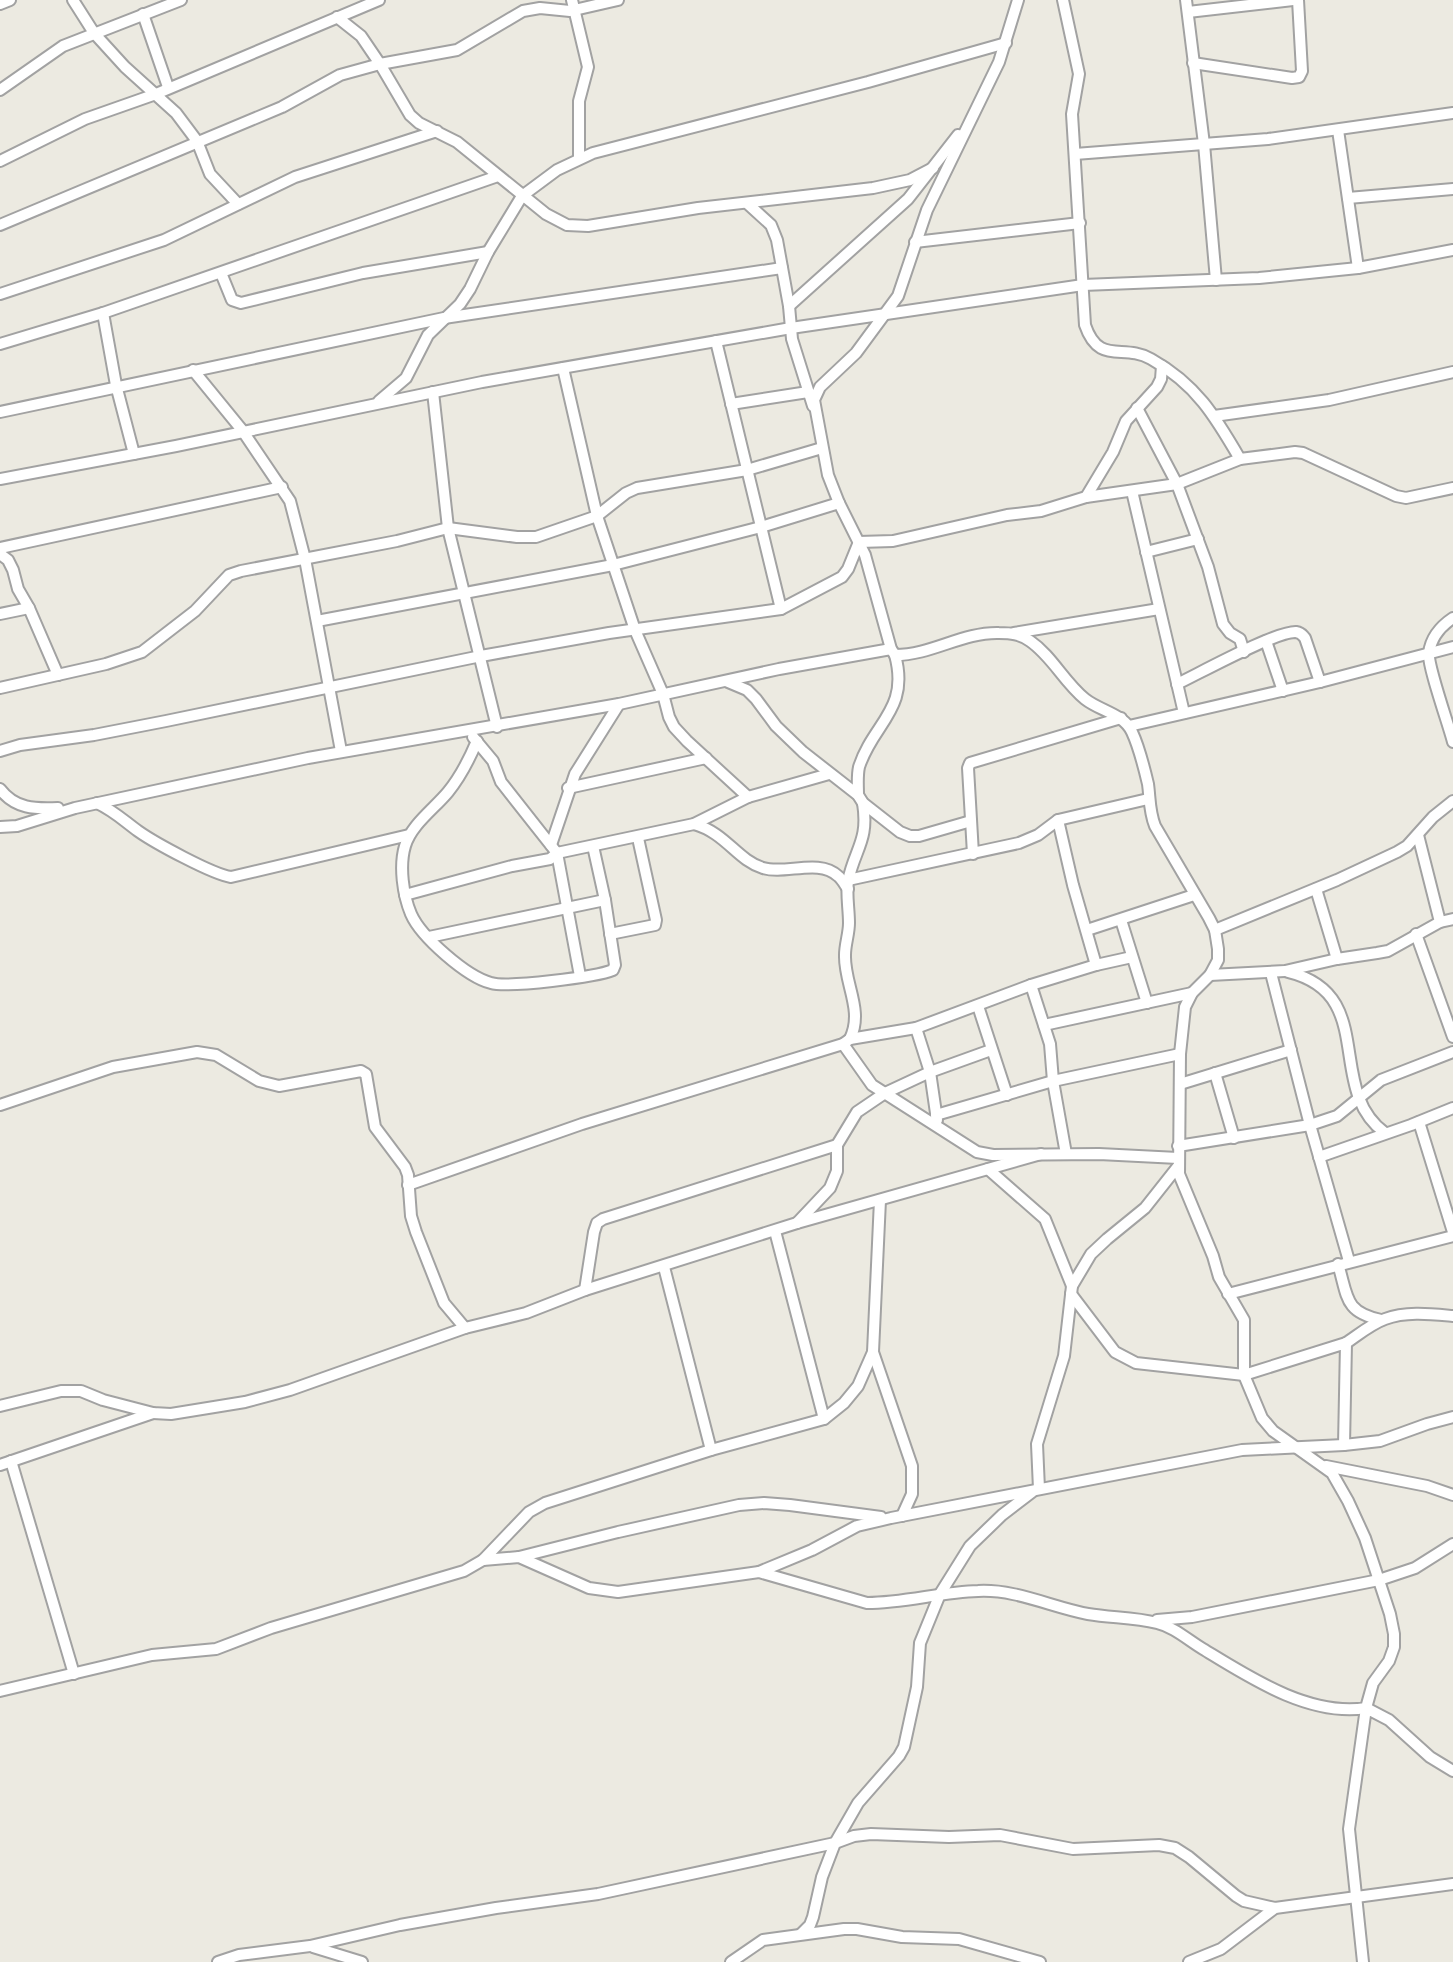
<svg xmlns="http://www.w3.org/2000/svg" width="1453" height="1962" viewBox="0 0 1453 1962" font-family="Overpass,sans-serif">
<rect width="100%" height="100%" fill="#eceae1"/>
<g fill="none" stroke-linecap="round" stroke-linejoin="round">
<g stroke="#a2a2a2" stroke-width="14">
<g id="minor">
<polyline points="73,0 94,33 125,67 176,113 197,141 210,174 238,204"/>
<polyline points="572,0 588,67 579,101 579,158"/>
<path d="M 1063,0 L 1079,74 L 1072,114 L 1085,325 C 1099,366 1123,343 1151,359 C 1196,384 1215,416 1240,459"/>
<polyline points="1186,0 1204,144 1216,280"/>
<polyline points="0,4 10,0"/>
<polyline points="1188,12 1293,0"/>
<polyline points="143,14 168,87"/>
<polyline points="337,17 361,36 380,64 410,115 419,123 457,142 546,214 567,225 588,226 698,208 873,188 910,180 933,168"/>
<polyline points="1193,63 1292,78 1299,77 1302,71 1298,0"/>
<polyline points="0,90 63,46 181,0"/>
<polyline points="1338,130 1358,268"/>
<polyline points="1075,154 1268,139 1453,113"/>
<polyline points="0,161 85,119 156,94 379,0"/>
<polyline points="1348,198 1453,189"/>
<polyline points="748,204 771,225 777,240 789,306 792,339 813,406"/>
<polyline points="0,225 282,107 340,75 380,64 457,50 523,11 540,8 570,11 618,0"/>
<polyline points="915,242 1080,223"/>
<polyline points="221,273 232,300 241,303 363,273 488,252"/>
<polyline points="0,294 164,240 295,177 437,131"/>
<polyline points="789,306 908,199 958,135"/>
<polyline points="103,313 116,385 134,454"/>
<polyline points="716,341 781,609"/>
<polyline points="0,344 103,313 498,176"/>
<polyline points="563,368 597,516 635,630 663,694 669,717 674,727 687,741 748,797"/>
<polyline points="193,370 242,430 290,501 305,559 341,751"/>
<polyline points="433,392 448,528 497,727"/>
<polyline points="379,401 406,378 428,335 460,304 470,289 488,252 522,196 557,170 593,153 868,82 1006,43"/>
<polyline points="731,404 808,392"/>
<polyline points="1137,408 1177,484 1208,567 1223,624 1230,633 1240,639 1244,652"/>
<polyline points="0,412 444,318 782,268"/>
<polyline points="1214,416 1329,400 1453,372"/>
<polyline points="0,479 176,446 482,382 791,328 1083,285 1259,278 1358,268 1453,250"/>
<polyline points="1132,491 1184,713"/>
<polyline points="1086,497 1113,452 1126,421 1157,387 1161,379 1162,366"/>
<polyline points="0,548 282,487"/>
<polyline points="1146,552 1198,539"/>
<polyline points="0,554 8,560 13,570 18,589 29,608 58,675"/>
<polyline points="0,614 29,608"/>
<path d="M 1453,618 C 1441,626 1431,637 1429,653 C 1427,664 1449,726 1453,742"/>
<polyline points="317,621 613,565 761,527 839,503"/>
<polyline points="1014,633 1159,609"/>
<polyline points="1266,641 1283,691"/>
<polyline points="728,682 747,690 756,699 776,726 803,752 858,795 863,803 900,832 910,836 919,836 971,821"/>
<path d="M 1177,684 C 1200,673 1276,631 1296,632 C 1302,633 1302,635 1305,638 L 1320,682"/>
<polyline points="0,688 106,664 142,652 195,611 229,575 241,571 397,541 448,528 517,537 536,537 597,516 626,493 637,488 747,470 822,448"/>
<polyline points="1129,726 1320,682 1453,647"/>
<polyline points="473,737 493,761 501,782 557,853 580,976"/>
<path d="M 477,741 C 469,760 461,776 448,792 C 434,809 411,825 405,846 C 399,866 403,895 411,914 C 421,937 467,977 491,983 C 508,988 596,977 613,970 L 615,965 L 605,900 L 593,846"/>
<polyline points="0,751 20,745 94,735 166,721 481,656 609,633 781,609 842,577 848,569 859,542 893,541 1007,515 1041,511 1086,497 1177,484 1240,459 1295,452 1303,453 1396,496 1406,498 1453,488"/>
<polyline points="568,788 706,758"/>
<path d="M 0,789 C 15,809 35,809 58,808"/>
<path d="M 858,795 C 858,785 857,776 859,767 C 873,723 910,710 895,655"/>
<path d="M 97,803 C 114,811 123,820 138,831 C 155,843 212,874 231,877 L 409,835"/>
<polyline points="1058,820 1073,885 1096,965"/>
<path d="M 694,824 C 726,833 737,860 763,868 C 785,875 819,858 838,876 C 842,879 845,885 848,889"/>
<polyline points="0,827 17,826 75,808 308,758 619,704 779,669 891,649"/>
<polyline points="1418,835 1440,922"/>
<polyline points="551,845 575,774 619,704"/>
<polyline points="973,854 968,768 970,763 1121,718"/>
<polyline points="848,880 1019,843 1038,835 1058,820 1148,799"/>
<polyline points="1316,889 1337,959"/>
<polyline points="405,895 512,866 550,859 557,853 694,824 748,797 829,774"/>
<polyline points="1121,920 1147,1003"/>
<polyline points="1087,930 1194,895"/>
<polyline points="1215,930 1337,880 1397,852 1407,846 1433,817 1453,801"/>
<polyline points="610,934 655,925 656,920 638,838"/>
<polyline points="1416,934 1453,1037"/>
<polyline points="429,937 605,900"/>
<path d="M 1288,972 C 1379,994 1324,1088 1385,1133"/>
<polyline points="1271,973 1310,1125 1349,1261"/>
<polyline points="1210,975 1285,971 1337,959 1377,953 1388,951 1440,922 1453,919"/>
<polyline points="1031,985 1050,1044 1053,1081 1066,1154"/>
<polyline points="978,1006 1007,1095"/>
<polyline points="1044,1025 1192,993"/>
<polyline points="916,1028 930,1072 937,1120"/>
<path d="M 850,1039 C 864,1010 844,984 845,955 C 845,944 849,934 849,923 C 849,909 846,894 848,881 C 855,848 869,841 863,803"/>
<polyline points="843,1044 872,1085 977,1152 993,1155 1099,1154 1178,1158"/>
<polyline points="1215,1073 1234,1138"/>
<polyline points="1180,1084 1291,1050"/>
<polyline points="0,1105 113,1067 197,1052 216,1055 259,1081 279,1086 361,1071 366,1074 375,1127 405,1167 408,1175 411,1216 416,1232 444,1303 465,1328"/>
<polyline points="936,1115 1053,1081 1180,1054"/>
<polyline points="1419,1122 1453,1232"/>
<polyline points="1178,1146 1310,1125 1337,1116 1381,1080 1453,1052"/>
<polyline points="1319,1157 1411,1125 1453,1108"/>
<polyline points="988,1169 1045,1219 1072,1286"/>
<polyline points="408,1185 582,1124 843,1044 850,1039 916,1028 1031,985 1096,965 1132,957"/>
<polyline points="797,1223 830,1188 837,1171 837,1145 857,1112 885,1093 930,1072 991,1050"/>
<polyline points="775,1231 824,1419"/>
<path d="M 1338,1264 C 1348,1297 1344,1312 1381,1320"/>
<polyline points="664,1267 711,1450"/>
<polyline points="585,1290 594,1232 597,1223 603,1219 837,1145"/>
<polyline points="1071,1294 1115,1352 1136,1363 1244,1375 1346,1343 1344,1445"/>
<polyline points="1228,1294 1453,1236"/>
<path d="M 1346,1343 C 1358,1335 1371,1324 1385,1319 C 1406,1311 1431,1314 1453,1316"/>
<polyline points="873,1352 912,1466 912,1494 902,1516"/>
<polyline points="0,1406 61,1391 81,1391 103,1400 153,1413 171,1414 245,1402 290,1390 465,1328 526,1313 585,1290 797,1223 1041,1154"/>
<polyline points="11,1461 74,1674"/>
<polyline points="0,1465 153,1413"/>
<polyline points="1326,1466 1427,1486 1453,1495"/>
<polyline points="1039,1489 1037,1444 1064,1356 1072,1286 1091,1254 1107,1239 1145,1208 1179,1165"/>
<polyline points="519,1557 618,1532 739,1505 764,1503 790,1505 881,1517"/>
<polyline points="483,1560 529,1512 545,1503 711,1450 824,1419 844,1403 858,1386 873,1352 880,1200"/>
<polyline points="759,1572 812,1550 857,1526 891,1518 1242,1450 1344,1445 1380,1441 1427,1424 1453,1417"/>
<polyline points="1157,1620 1192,1617 1379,1580 1415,1568 1453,1544"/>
<path d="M 0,1691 L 152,1655 L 216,1649 L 271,1628 L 464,1571 L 483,1560 L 519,1557 L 589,1588 L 618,1592 L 759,1572 L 867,1603 C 904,1603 941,1592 978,1591 C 1016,1589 1051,1607 1088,1614 C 1111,1618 1134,1617 1157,1623 C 1174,1627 1188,1640 1203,1649 C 1249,1677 1309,1717 1366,1708 L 1373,1683 L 1389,1661 L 1394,1647 L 1394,1634 L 1390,1614 L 1365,1538 L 1348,1501 L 1332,1473 L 1273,1431 L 1262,1418 L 1244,1375 L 1244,1320 L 1219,1277 L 1213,1256 L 1179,1174 L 1180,1054 L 1185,1007 L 1192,993 L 1210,975 L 1218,960 L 1218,949 L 1215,930 L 1209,918 L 1155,826 C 1149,811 1150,798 1148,784 C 1144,767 1139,747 1132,732 C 1124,714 1100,711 1085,699 C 1064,682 1052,656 1030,641 C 1020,634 1011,633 999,633 C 962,632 932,655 895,655 L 891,649 L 865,555 L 839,503 L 828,475 L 814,400 L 820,387 L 856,353 L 898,296 L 927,210 L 999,62 L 1018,0"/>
<polyline points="801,1934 810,1925 813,1917 822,1877 835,1843 858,1803 899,1756 904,1747 917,1687 920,1643 940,1594 970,1546 1002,1515 1032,1492"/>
<polyline points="313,1947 362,1962"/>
<polyline points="218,1962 239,1955 310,1946 400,1925 496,1908 598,1894 835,1843 854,1836 871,1834 949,1837 1000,1835 1073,1849 1159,1845 1175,1848 1189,1857 1236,1896 1244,1901 1275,1908"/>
<polyline points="731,1962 763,1940 844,1929 857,1929 902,1937 959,1939 1040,1962"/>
<polyline points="1189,1962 1221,1949 1275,1908 1453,1884"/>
<polyline points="1363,1962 1349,1829 1366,1708 1389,1720 1430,1757 1453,1771"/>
</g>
</g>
<use href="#minor" stroke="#fff" stroke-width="10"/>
</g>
</svg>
